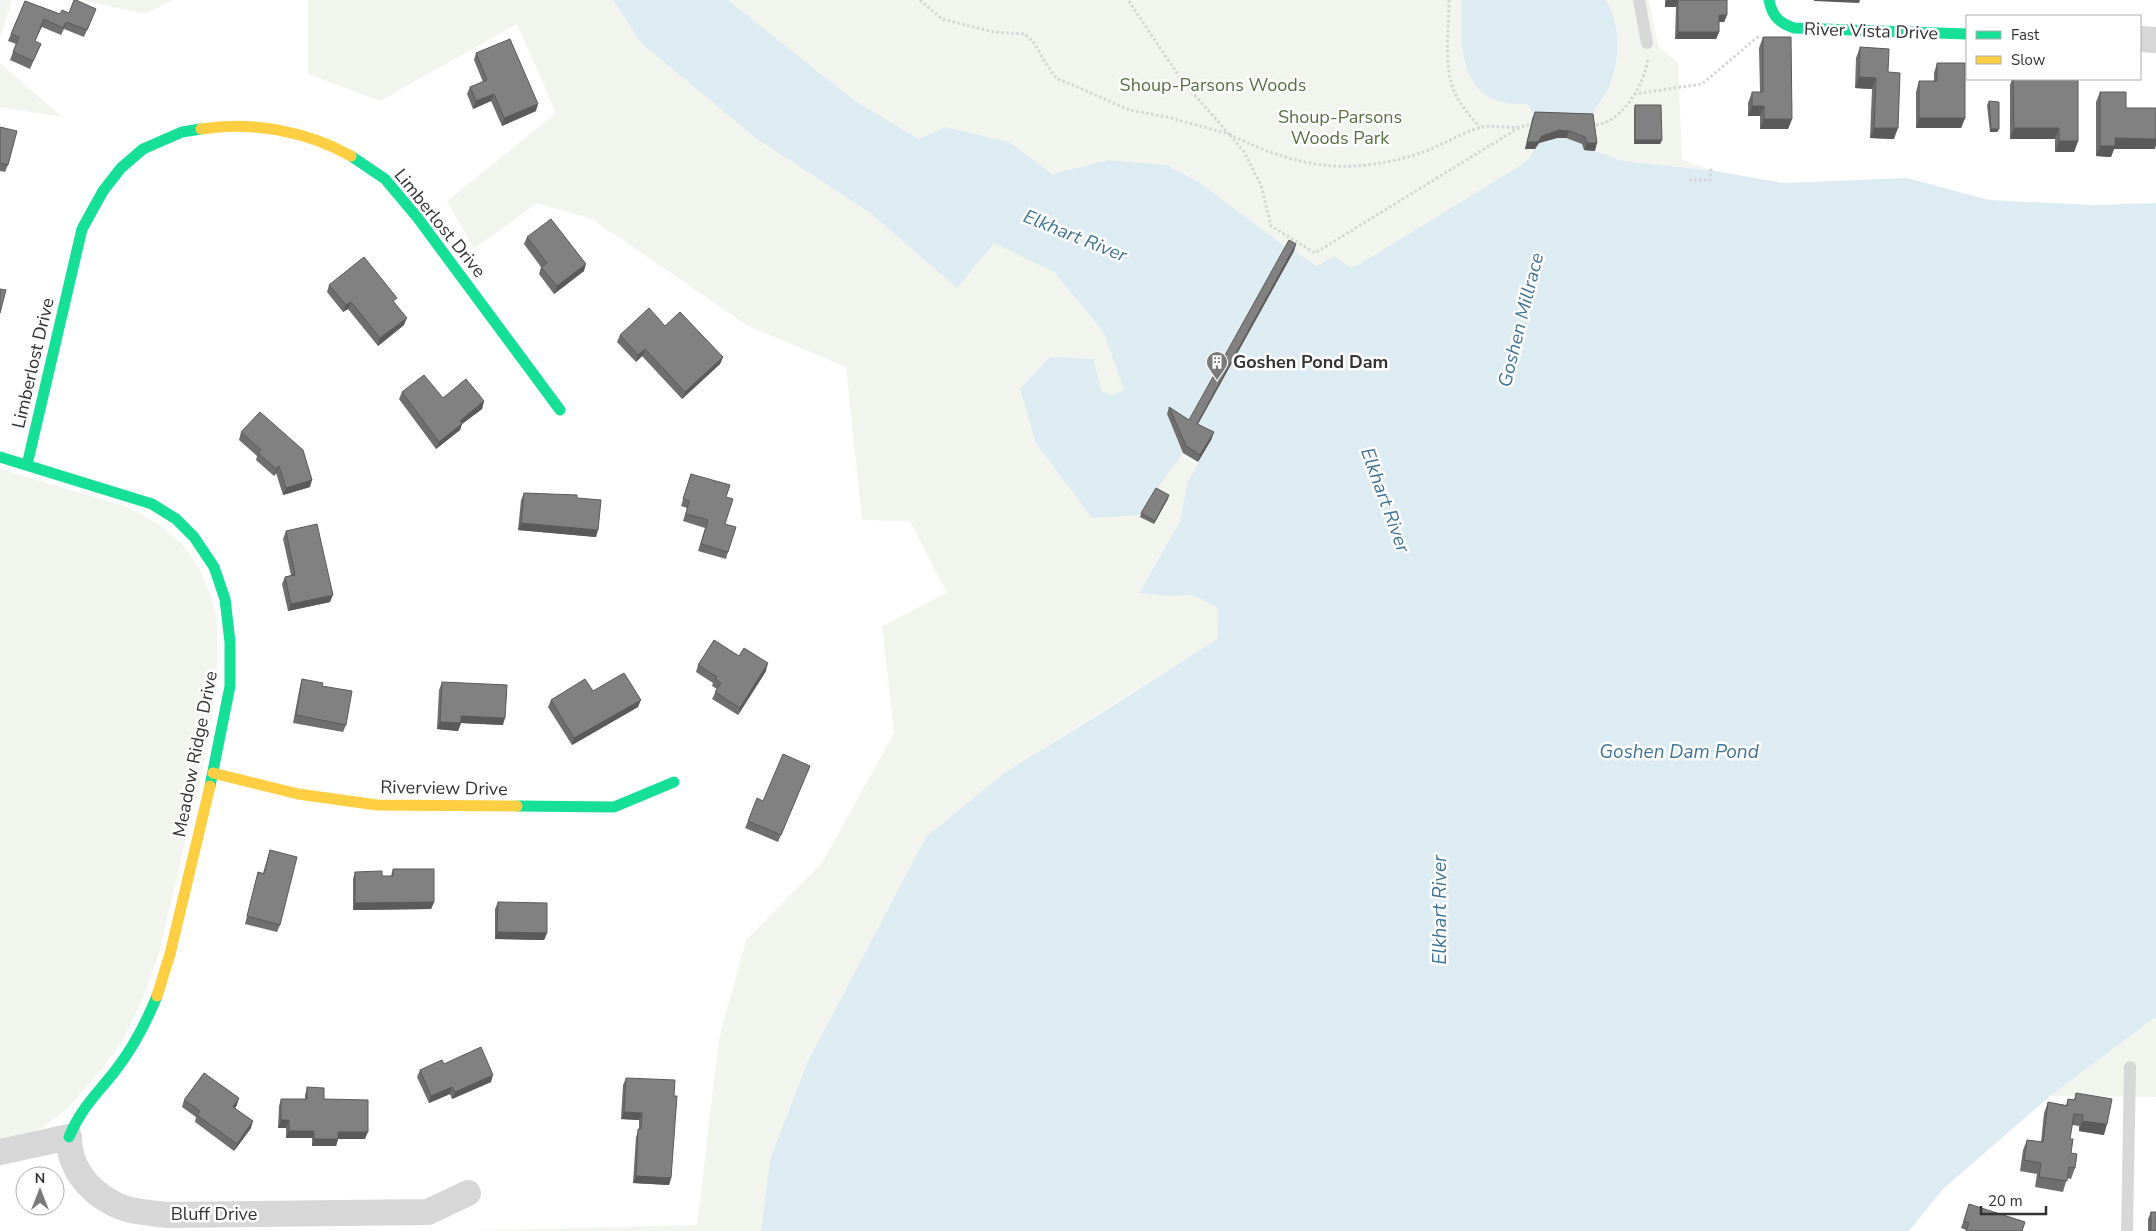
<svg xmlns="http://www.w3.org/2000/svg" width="2156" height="1231" viewBox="0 0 2156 1231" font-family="'Nunito Sans',sans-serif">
<rect width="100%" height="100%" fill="#fff"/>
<g fill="#f1f5ed">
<polygon points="0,0 12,0 0,39"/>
<polygon points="82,0 173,0 144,14"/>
<polygon points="308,0 613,0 642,44 757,139 869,212 957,288 994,242 1054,272 1104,333 1125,391 1113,395 1102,391 1087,511 1092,518 1156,489 1181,455 1197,465 1187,483 1180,521 1139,592 1169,596 1193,595 1218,608 1217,639 1004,773 926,837 808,1061 770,1159 761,1231 473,1231 697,1225 719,1039 746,940 822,863 894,733 882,626 947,593 910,521 862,520 846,367 748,326 592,219 537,203 474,249 447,201 556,113 517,24 380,101 308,74"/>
<polygon points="728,0 1462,0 1461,27 1464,63 1473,82 1489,97 1527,104 1533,113 1525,149 1535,149 1529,158 1521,165 1358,265 1349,267 1318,266 1286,247 1197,181 1167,165 1108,160 1052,174 1009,142 945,127 919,139 855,101"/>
<path d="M 1606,0 L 1649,0 L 1658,46 L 1678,63 L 1682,160 L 1715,171 L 1624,161 L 1595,151 C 1593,138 1588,121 1593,108 C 1596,103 1602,98 1605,93 C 1623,67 1622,26 1606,0 Z"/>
<polygon points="0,63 62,117 0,107"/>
<polygon points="0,469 127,507 159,524 182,544 199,568 211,596 217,620 217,686 202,770 159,953 144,996 125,1036 106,1064 68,1108 40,1129 0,1141"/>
<polygon points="2156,1017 2156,1097 2050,1096"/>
</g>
<g fill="#ddebf3">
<polygon points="613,0 728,0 855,101 919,139 945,127 1009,142 1052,174 1108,160 1167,165 1197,181 1286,247 1187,427 1167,415 1183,453 1138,515 1092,518 1036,443 1020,389 1050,357 1093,359 1102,391 1113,395 1124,390 1104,333 1054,272 994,243 957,288 869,212 757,139 642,44"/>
<path d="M 1462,0 L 1606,0 C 1622,27 1621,63 1607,91 C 1600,104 1594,104 1591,121 L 1532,119 L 1533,113 L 1527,104 C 1460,108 1459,50 1462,0 Z"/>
<polygon points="1557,138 1566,138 1582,144 1584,150 1595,151 1624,161 1715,171 1783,183 1907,178 1989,200 2094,205 2156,203 2156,1017 2050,1096 1943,1189 1909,1231 761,1231 770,1159 808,1061 926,837 1004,773 1106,710 1217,639 1218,608 1193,595 1169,596 1139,593 1180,521 1187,483 1211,440 1194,431 1294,251 1317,266 1334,256 1349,267 1358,265 1521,165 1529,158 1539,143"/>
</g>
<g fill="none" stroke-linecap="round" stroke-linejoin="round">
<g stroke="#d6d6d6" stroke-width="3" stroke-dasharray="2.5 2.5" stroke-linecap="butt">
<polyline points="920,0 942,19 994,32 1025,34 1035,44 1044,61 1056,78 1091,93 1129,110 1167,117 1229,134 1183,82 1128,0"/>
<path d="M 1449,0 C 1449,27 1443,68 1455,93 C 1461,106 1470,116 1480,127"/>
<polyline points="1634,94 1702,84 1760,35"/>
<path d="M 1591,125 C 1621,126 1644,85 1648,59"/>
<path d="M 1229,134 C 1297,168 1350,177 1423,152 C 1442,145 1460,134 1479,128 C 1492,124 1507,129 1520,127 C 1526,126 1529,124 1535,124"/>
<polyline points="1230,135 1244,152 1261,185 1271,226 1315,253 1520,127"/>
<polyline points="1689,180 1710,180 1711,167"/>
</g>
<g stroke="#d7d7d7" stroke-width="12">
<polyline points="1639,0 1647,43"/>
<polyline points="2127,1231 2130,1067"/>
</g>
<g stroke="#d7d7d7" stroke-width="26">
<polyline points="2140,39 2156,40"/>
<path d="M 0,1152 L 69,1137 C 69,1167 87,1190 114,1204 C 130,1212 150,1213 168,1215 L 428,1212 L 468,1193"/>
</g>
<g stroke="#16e098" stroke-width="11">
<path d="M 1769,0 C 1772,16 1779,23 1794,28 L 1967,34"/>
<polyline points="351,156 385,179 417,217 560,410"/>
<polyline points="0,457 152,504 176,519 194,537 214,567 225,599 230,642 230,686 210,786"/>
<polyline points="27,465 82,229 103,191 121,168 143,149 182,132 201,129"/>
<polyline points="517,806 614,807 674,782"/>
<path d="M 69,1137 C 81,1108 97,1094 115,1071 C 133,1048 146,1023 157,996"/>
</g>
<g stroke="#ffcf43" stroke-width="11">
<path d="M 201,129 C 251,121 307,131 351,156"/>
<polyline points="213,773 298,794 377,805 517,806"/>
<polyline points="157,996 170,954 210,786"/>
</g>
</g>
<g fill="#6f6f6f">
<polygon points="1665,0 1727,0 1727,15 1724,22 1719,22 1719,32 1716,39 1675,39 1676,7 1665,7"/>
<polygon points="25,1 60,14 69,13 93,16 84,37 64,29 61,35 42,27 35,41 41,44 30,69 10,60 16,44 8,41"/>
<polygon points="1763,37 1792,119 1788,129 1760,129 1760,116 1748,116 1748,103 1752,92 1760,92 1759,48"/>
<polygon points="1860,47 1888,72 1894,139 1870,138 1872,89 1855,88 1856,58"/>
<polygon points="476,53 536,111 502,126 491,101 473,109 467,94 470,87 483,82 474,60"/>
<polygon points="1937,63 1965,118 1961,128 1916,128 1916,92 1919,81 1934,81 1934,73"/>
<polygon points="2012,79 2078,79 2078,141 2074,152 2055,152 2055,139 2010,139 2010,85"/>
<polygon points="2100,92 2126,108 2155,149 2114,149 2111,157 2096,156 2096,102"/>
<polygon points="1989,101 1999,129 1997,132 1990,132 1987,105"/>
<polygon points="1635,105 1662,140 1660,144 1634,144 1634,109"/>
<polygon points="1535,112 1593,114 1595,151 1584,150 1582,144 1566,138 1557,138 1539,143 1535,149 1525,149 1532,119"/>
<polygon points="0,127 8,165 5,172 0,171"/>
<polygon points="527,237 584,271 554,294 539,274 541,267 524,244"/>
<polygon points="1296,244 1294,251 1198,424 1214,432 1211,440 1198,462 1183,453 1167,414 1169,407 1189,420"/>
<polygon points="329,285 395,303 404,325 378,346 348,309 343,312 327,292"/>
<polygon points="665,326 723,357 720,364 682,399 642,356 636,362 617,342 620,335"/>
<polygon points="402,392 443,398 484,401 482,409 462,424 460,430 436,449 399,399"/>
<polygon points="241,432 310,487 283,495 276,473 274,476 256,460 257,456 239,440"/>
<polygon points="691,474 726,497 725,524 728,552 726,559 698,551 705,528 683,521 687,508 681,506"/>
<polygon points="524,493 577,498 596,537 518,530 521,500"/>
<polygon points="1169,495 1154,524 1140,517 1141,513"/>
<polygon points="286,531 330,602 288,611 282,584 285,577 291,575 283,539"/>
<polygon points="739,656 766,671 738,715 712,699 717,689 712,686 713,683 696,672 698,665"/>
<polygon points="302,679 322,686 346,725 343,732 293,723 300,686"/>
<polygon points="442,682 503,725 461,723 458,731 437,729 439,690"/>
<polygon points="593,691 638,707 572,745 548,707 551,700"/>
<polygon points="810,766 778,842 745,828 748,821"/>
<polygon points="270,850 280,925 277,932 245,924 258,872 263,873"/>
<polygon points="393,869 434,902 431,909 353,910 353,879 355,872 382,876 391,876"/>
<polygon points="498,902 547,933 544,940 495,939 495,909"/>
<polygon points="444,1064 491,1082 452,1099 450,1094 429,1103 417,1077 420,1070"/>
<polygon points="626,1078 671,1178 669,1185 633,1183 636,1137 639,1129 639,1120 621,1119 623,1085"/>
<polygon points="307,1087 324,1099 365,1139 338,1139 336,1146 312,1146 312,1138 286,1138 286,1128 278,1128 279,1106 281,1099 305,1099 305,1095"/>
<polygon points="2076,1093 2104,1135 2079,1131 2079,1126 2072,1125 2070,1139 2071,1153 2075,1168 2071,1179 2067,1178 2063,1192 2035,1187 2037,1174 2020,1171 2023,1150 2027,1140 2041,1142 2044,1113 2048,1102 2066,1105 2068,1099 2074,1100"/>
<polygon points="184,1100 237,1105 235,1108 251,1128 234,1151 195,1122 196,1117 182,1107"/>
<polygon points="1969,1204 2022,1231 1966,1230 1961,1228"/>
<polygon points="2151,1212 2156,1231 2148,1231 2148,1219"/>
</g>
<g fill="#5a5a5a">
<polygon points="1667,0 1678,0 1676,7 1665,7"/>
<polygon points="1814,0 1860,0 1859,3 1814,1"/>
<polygon points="1719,15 1727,15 1724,22 1717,22"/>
<polygon points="1678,32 1719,32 1716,39 1675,39"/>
<polygon points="1859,77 1876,78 1872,89 1855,88"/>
<polygon points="494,94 491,101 473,109 476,101"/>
<polygon points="538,104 536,111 502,126 504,118"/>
<polygon points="1752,106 1764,106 1760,116 1748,116"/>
<polygon points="1919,118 1965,118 1961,128 1916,128"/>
<polygon points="1764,119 1792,119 1788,129 1760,129"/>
<polygon points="1874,128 1898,128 1894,139 1870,138"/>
<polygon points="2014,128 2059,128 2055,139 2010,139"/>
<polygon points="1991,129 1999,129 1997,132 1990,132"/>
<polygon points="1559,130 1569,131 1566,138 1557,138 1539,143 1535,149 1525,149 1527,142"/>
<polygon points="2115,138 2156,139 2156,145 2155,149 2114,149 2111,157 2096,156 2100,146"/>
<polygon points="1635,140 1662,140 1660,144 1634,144"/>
<polygon points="2059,141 2078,141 2074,152 2055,152"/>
<polygon points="1587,143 1597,143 1595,151 1584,150"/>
<polygon points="1296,244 1294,251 1194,431 1197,424"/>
<polygon points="586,264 584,271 554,294 557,286"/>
<polygon points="351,302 348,309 343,312 346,305"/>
<polygon points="407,318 404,325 378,346 380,338"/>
<polygon points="645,349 642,356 636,362 638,355"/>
<polygon points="723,357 720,364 682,399 685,392"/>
<polygon points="484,401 482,409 462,424 460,430 436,449 439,442 460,421"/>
<polygon points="1214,432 1211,440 1198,462 1200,455"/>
<polygon points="279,466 276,473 274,476 276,469"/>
<polygon points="312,480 310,487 283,495 286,488"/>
<polygon points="1169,495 1168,499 1154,524 1155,521"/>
<polygon points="521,523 598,530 596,537 518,530"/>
<polygon points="333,595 330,602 288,611 291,604"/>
<polygon points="768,663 766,671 738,715 740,708"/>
<polygon points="641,700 638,707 572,745 574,738"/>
<polygon points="461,716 505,718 503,725 461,723 458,731 437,729 440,722"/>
<polygon points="434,902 431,909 353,910 355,903"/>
<polygon points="497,932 547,933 544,940 495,939"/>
<polygon points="493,1075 491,1082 452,1099 455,1092"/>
<polygon points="452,1087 450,1094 429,1103 431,1096"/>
<polygon points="239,1098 237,1105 231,1114 233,1107"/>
<polygon points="624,1112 642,1113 639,1120 621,1119"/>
<polygon points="281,1120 289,1120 286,1128 278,1128"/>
<polygon points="253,1121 251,1128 234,1151 237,1144"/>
<polygon points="2082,1121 2107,1124 2104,1135 2079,1131"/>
<polygon points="289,1131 314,1131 312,1138 286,1138"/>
<polygon points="338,1132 368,1132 365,1139 336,1139"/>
<polygon points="314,1139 338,1139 336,1146 312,1146"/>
<polygon points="636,1176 671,1178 669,1185 633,1183"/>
</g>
<g fill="#818181" stroke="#5a5a5a">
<polygon points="74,0 76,0 96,9 87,30 66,22 63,28 44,19 35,41 41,44 33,61 13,52 19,37 11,34 25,1 60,14 62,10 69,13"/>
<polygon points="1678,0 1727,0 1727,15 1719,15 1719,32 1678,32"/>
<polygon points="1763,37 1791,37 1792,119 1764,119 1764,106 1752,106 1752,92 1763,92"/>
<polygon points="510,39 538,104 504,118 494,94 476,101 470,87 487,80 476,53"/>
<polygon points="1860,47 1889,49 1888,72 1900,73 1898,128 1874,128 1876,78 1859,77"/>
<polygon points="1937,63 1965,63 1965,118 1919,118 1919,81 1937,81"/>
<polygon points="2013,79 2078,79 2078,141 2059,141 2059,128 2014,128"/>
<polygon points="2100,92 2126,92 2126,108 2156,108 2156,139 2115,138 2115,146 2100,146"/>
<polygon points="1989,101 1999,102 1999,129 1991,129"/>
<polygon points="1635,105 1661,105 1662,140 1635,140"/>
<polygon points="1535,112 1593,114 1597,143 1587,143 1585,137 1569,131 1559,130 1542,136 1538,142 1527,142"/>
<polygon points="0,127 17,131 8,165 0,163"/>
<polygon points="551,219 586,264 557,286 541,267 547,263 527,237"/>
<polygon points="1289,240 1296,244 1197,424 1214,432 1200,455 1186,446 1169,407 1189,420"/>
<polygon points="364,257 397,298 393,301 407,318 380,338 351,302 346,305 329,285"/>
<polygon points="0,289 6,290 0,313"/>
<polygon points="649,308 665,326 680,312 723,357 685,392 645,349 638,355 620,335"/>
<polygon points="424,375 443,398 466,379 484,401 460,421 463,423 439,442 402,392"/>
<polygon points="260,412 303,450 312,480 286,488 279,466 276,469 258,453 261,450 241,432"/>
<polygon points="691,474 730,485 726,497 733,499 725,524 736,527 728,552 701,544 708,520 686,514 689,501 683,499"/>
<polygon points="1156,488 1169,495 1155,521 1141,513"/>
<polygon points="524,493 577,495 577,498 601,500 598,530 521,523"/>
<polygon points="317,524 333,595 291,604 285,577 295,575 286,531"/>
<polygon points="714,640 739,656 744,648 768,663 740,708 715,692 721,683 715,679 717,677 698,665"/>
<polygon points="624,673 641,700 574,738 551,700 585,679 593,691"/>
<polygon points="302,679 323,683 322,686 352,691 346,725 296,715"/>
<polygon points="442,682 507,685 505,718 461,716 461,723 440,722"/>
<polygon points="783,754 810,766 781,835 748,821 757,798 763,801"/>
<polygon points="270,850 297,857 280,925 247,916 258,872 264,874"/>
<polygon points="393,869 434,869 434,902 355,903 355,872 382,871 382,876 393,876"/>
<polygon points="498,902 547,903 547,933 497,932"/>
<polygon points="481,1047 493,1075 455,1092 452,1087 431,1096 420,1070 442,1060 444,1064"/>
<polygon points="204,1073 239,1098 233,1107 253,1121 237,1144 197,1115 200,1111 184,1100"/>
<polygon points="626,1078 675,1080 674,1096 677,1096 671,1178 636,1176 638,1129 641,1129 642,1113 624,1112"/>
<polygon points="307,1087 324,1088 324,1099 368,1100 368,1132 338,1132 338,1139 314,1139 314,1131 289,1131 289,1120 281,1120 281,1099 307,1099"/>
<polygon points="2076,1093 2112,1099 2107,1124 2082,1121 2083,1115 2074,1114 2070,1139 2073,1139 2071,1153 2077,1154 2075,1168 2069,1167 2067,1181 2039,1177 2041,1163 2024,1160 2027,1140 2043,1142 2048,1102 2067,1106 2068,1099 2075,1100"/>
<polygon points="1969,1204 2025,1222 2022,1231 1966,1231 1969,1223 1964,1221"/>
<rect x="2151" y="1212" width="5" height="19"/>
</g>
<defs>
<g id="building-pin" transform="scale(1.125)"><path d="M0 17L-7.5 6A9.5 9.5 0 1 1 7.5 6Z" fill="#7a7a7a" stroke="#fff"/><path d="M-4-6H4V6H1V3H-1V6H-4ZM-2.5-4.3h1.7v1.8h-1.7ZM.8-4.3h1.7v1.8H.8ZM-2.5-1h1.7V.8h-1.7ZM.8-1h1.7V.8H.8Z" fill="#fff"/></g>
</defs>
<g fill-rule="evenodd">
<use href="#building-pin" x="1217" y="362"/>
</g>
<g text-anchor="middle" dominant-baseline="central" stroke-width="5" stroke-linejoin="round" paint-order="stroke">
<g font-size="18" fill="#333" stroke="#fff">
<text transform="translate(1871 31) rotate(2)">River Vista Drive</text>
<text transform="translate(440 223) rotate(51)">Limberlost Drive</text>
<text transform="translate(33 363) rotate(-77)">Limberlost Drive</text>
<text transform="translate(195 754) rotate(-79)">Meadow Ridge Drive</text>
<text transform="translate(444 788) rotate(1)">Riverview Drive</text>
<text x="214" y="1214">Bluff Drive</text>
</g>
<g font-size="18" fill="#56703f" stroke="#fff">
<text x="1213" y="85">Shoup-Parsons Woods</text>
<text x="1340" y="117">Shoup-Parsons<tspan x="1340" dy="21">Woods Park</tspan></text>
</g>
<g font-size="18" font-weight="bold" fill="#333" stroke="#fff" text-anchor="start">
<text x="1233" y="362">Goshen Pond Dam</text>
</g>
<g font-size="19" font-style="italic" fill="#3f7597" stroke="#fff">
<text transform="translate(1075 236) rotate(22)">Elkhart River</text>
<text transform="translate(1521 320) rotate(-76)">Goshen Millrace</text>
<text transform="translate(1385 500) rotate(70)">Elkhart River</text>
<text x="1679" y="752">Goshen Dam Pond</text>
<text transform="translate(1440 910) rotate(-90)">Elkhart River</text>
</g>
</g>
<rect x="1966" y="15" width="175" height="65" fill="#ffffff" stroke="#adadad"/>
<rect x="1976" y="31" width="25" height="8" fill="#16e098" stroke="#adadad"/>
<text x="2011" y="40" font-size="15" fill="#333333">Fast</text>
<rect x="1976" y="56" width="25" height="8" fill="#ffcf43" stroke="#adadad"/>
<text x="2011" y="65" font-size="15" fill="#333333">Slow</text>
<g transform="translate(40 1191)"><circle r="24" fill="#ffffff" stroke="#adadad"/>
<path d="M0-4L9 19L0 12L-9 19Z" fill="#7a7a7a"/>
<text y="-8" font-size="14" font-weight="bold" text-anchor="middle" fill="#333333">N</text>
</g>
<path d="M1981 1206v8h65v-8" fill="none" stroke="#333333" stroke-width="2.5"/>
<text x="1988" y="1206" font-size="15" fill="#333333" stroke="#ffffff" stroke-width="4" paint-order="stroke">20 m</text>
</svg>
